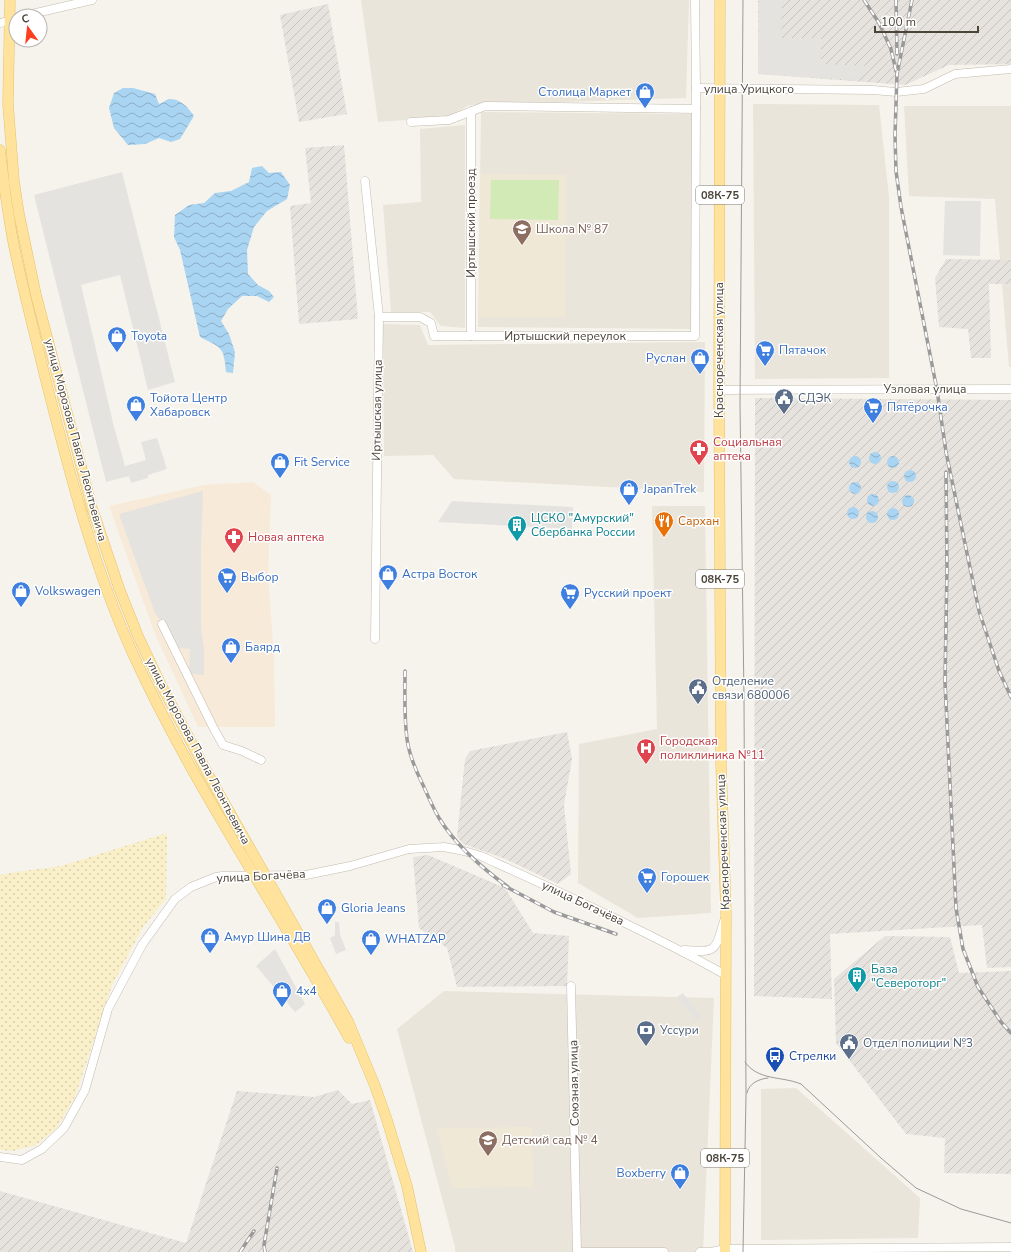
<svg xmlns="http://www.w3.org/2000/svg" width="1011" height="1252" viewBox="0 0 1011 1252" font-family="'Nunito Sans',sans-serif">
<defs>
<pattern id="industrial-furrows" width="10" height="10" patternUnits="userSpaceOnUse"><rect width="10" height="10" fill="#e6e2dd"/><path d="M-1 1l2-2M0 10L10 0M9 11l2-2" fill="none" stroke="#c7c3be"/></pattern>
<pattern id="sand-dots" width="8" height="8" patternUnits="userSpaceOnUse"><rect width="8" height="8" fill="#f9efc9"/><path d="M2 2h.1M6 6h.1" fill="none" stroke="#d7cead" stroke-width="1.8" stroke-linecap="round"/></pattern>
<pattern id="water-waves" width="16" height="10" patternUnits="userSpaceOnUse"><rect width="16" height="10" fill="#a9d4f2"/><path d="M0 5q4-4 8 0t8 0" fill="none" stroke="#8caec5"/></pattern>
</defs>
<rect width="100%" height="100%" fill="#f6f3ec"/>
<g fill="#eae5da">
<polygon points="361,0 689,0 686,98 469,105 449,117 378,122"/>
<polygon points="753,104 879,105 889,197 889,378 755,379"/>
<polygon points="904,106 1011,106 1011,367 1009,367 995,199 909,196"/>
<polygon points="481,112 693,114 691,329 478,327"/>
<polygon points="465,125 465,328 441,326 430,312 391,312 383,205 421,202 420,129"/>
<polygon points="383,324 420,325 428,345 705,342 704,492 454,479 433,455 384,456"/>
<polygon points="652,506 705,506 711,913 638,918 578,883 579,744 657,729"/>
<polygon points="444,991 714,998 703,1252 455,1252 455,1247 397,1029"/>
<polygon points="796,1088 920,1198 918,1238 761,1240 761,1089"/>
</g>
<polygon fill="#f7ead8" points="253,482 271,495 268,575 274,657 275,727 198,727 155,634 109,506 204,485"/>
<g fill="url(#industrial-furrows)">
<polygon points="758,0 1011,0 1011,64 949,65 905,85 758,74"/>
<polygon points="328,4 347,114 299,122 280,15"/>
<polygon points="344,145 358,319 299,324 290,206 311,203 305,148"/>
<polygon points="946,259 1011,260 1011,284 989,284 991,358 971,358 968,329 939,327 935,278"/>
<polygon points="755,398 1011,400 1011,967 987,968 982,925 830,934 832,999 754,996"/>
<polygon points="567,732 572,759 564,805 571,874 558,884 503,858 463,844 457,836 465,759 470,751"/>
<polygon points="428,855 505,888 533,933 569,936 567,986 457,987 447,948 419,928 413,857"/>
<polygon points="885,936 950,937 959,973 1011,971 1011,1174 944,1173 945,1138 906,1134 836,1043 834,979"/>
<polygon points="338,1090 352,1104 370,1100 413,1252 0,1252 0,1191 186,1243 237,1091 314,1097"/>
</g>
<g fill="#efe8d6">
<polygon points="480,174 566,175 565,317 479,317"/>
<polygon points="532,1127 533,1187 452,1188 437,1128"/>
</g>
<polygon fill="url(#sand-dots)" points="167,833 166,899 143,927 112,985 75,1097 56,1129 36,1145 13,1151 0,1150 0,875 16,872 61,866"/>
<polygon fill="#d2eab5" points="491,180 559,180 558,220 490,219"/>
<g fill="#e5e3e0">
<polygon points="759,0 782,0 781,38 821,38 821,64 868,66 859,80 758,74"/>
<polygon points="122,172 175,382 148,390 120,275 81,285 113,423 125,466 146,460 141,442 157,438 167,469 148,475 148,478 131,483 129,476 106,482 34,195"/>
<polygon points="945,201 981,201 980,256 943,255"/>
<polygon points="203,491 201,549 201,627 204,650 204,675 189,674 190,649 177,648 171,635 155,613 119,514"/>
<polygon points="452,501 573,507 572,529 438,522"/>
<polygon points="335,922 339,922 340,934 346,950 336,954 330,938 335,935"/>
<polygon points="275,949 305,1004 295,1012 256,966"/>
<polygon points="683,993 701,1016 696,1020 677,997"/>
</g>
<g fill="url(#water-waves)">
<path d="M 123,88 L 133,88 L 155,94 L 159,104 C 162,103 166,100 169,99 C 180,98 189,108 194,116 L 180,139 L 171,142 L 159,138 L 145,144 L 128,145 L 114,128 L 109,108 L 114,93 Z"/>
<path d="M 262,166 L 269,173 L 281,172 L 290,185 L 287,199 L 267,211 L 254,227 L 247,250 L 248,274 L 258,285 L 269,291 L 274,297 L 269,302 L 257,296 L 242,296 L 228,309 L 221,321 L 229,334 L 235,352 L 233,373 L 226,372 C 224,347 222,348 200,337 L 180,250 L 174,237 L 175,215 L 189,205 L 204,203 L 215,193 L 231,191 L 249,182 L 252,168 Z"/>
<circle cx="875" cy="458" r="6"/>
<circle cx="855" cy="462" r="6"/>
<circle cx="893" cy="462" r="6"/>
<circle cx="910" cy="476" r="6"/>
<circle cx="893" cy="487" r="6"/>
<circle cx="855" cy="488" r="6"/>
<circle cx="873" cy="500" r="6"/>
<circle cx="908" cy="501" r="6"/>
<circle cx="853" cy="513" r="6"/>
<circle cx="893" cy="514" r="6"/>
<circle cx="872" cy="517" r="6"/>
</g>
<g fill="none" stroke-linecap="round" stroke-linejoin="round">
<g stroke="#c2bbae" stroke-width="9">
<g id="minor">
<polyline points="695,0 696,88"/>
<polyline points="23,16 92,0"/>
<polyline points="0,23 16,19"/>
<polyline points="471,111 471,336"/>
<polyline points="411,122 449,120 485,106 696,109 696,88 873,90 896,92 924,89 955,74 1011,69"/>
<polyline points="365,181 379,317 375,639"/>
<polyline points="379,317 420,317 431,323 434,336 695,336 696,109"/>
<polyline points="719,390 1011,389"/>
<polyline points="162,624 214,729 223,745 242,751 261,760"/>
<path d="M 684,950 C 717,953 715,951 724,921"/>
<polyline points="571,986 577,1252"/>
<path d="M 0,1157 L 22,1160 L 42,1149 L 64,1128 L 85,1090 L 108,1009 L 142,945 L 175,899 L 191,887 L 216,877 L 222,876 L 306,875 L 350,866 L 409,849 L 444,847 L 464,851 L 481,856 C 564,894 646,931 726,975"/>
<polyline points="577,1252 664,1252"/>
<polyline points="700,1252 711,1252 725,1249 1011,1247"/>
</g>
</g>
<g stroke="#e6c16a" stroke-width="11">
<g id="major">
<polyline points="10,0 8,104 14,181 19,214 36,295 92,508 119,588 138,636 161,685 209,776 348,1021 375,1086 387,1120 407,1186 421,1252"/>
<polyline points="720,0 719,390 721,763 726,914 725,1252"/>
<path d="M 0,150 C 3,178 7,207 12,236 C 21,283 34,330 45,377 C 69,471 93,566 133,654 C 194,788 279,909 349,1038"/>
</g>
</g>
<use href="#minor" stroke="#fff" stroke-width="8"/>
<use href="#major" stroke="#ffe39c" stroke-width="10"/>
<g stroke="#9a9a9a" stroke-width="1">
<polyline points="743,0 740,404 744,698 746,1096 743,1252"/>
<path d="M 745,1062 C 758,1081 782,1076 801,1084 L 881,1158 L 916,1188 L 961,1209 L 1011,1223"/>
<path d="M 747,1093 C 749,1083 759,1079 768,1078"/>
</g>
<g stroke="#9a9a9a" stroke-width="3.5">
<g id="rail">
<polyline points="864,0 879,23 891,49 896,71"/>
<polyline points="896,0 897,54"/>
<polyline points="912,0 897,74 895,135 896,171 901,207 937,390 946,452 979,611 999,671 1011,697"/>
<polyline points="946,472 947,568 945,682 956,908 963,949 978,987 1001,1022 1011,1033"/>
<path d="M 405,671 C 405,694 404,716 407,739 C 409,754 416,771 423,785 C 428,796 433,808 439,818 C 456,846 482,868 508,887"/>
<polyline points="503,885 554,912 616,934"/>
<polyline points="240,1252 254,1231"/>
<polyline points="265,1252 264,1245 277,1168"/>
</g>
</g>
<use href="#rail" stroke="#fff" stroke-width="2" stroke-dasharray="6" stroke-linecap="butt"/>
</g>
<defs>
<g id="shop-pin" transform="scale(1)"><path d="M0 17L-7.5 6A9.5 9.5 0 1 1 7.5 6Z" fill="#3f7fe0" stroke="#fff"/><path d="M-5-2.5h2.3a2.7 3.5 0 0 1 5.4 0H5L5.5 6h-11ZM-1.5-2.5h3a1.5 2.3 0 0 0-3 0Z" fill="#fff"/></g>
<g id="school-pin" transform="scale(1)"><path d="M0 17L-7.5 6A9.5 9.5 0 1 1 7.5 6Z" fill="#8d6e63" stroke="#fff"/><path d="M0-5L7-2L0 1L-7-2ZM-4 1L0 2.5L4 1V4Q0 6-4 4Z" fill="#fff"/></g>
<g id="supermarket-pin" transform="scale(1)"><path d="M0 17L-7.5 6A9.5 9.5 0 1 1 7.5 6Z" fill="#3f7fe0" stroke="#fff"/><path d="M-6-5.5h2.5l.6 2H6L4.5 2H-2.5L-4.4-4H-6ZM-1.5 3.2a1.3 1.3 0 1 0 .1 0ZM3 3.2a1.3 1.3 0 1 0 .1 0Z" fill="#fff"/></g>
<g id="civic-pin" transform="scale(1)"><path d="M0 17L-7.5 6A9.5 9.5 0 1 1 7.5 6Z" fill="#5c6f8a" stroke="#fff"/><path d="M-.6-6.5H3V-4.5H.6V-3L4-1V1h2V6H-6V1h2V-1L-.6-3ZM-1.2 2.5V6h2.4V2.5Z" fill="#fff"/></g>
<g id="pharmacy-pin" transform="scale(1)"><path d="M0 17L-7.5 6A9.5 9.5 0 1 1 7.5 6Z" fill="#e0444e" stroke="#fff"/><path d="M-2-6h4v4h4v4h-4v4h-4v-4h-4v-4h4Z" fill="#fff"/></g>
<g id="restaurant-pin" transform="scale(1)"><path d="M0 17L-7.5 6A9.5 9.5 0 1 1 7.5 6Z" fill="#e8710a" stroke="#fff"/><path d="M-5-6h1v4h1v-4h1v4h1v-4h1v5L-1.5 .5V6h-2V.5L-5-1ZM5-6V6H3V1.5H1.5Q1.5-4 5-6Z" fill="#fff"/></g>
<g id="building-pin" transform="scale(1)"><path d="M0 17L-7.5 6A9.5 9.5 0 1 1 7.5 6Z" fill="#0f9aa8" stroke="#fff"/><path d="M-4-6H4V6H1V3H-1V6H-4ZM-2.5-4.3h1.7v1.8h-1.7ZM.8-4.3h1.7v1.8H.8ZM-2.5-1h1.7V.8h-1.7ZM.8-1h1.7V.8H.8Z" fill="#fff"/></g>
<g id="hospital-pin" transform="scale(1)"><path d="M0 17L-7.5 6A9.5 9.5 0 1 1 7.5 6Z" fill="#e0444e" stroke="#fff"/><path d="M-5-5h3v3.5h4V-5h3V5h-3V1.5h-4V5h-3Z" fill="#fff"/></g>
<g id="bank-pin" transform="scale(1)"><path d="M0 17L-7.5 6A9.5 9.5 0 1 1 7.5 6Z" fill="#5c6f8a" stroke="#fff"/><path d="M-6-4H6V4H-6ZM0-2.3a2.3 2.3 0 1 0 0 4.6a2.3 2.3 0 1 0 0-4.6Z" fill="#fff"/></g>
<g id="bus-pin" transform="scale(1)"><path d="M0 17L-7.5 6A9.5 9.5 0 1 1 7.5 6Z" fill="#1a4fb4" stroke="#fff"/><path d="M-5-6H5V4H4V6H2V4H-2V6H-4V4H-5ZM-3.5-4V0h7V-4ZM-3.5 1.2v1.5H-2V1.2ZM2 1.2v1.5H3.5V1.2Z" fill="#fff"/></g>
</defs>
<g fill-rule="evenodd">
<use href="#shop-pin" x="645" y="92"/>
<use href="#school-pin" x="522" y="229"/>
<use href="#shop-pin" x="117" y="336"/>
<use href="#supermarket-pin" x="765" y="350"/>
<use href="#shop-pin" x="700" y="358"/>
<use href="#civic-pin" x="784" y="398"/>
<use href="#shop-pin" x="136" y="405"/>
<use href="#supermarket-pin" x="873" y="407"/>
<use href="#pharmacy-pin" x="699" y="449"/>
<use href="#shop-pin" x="280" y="462"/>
<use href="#shop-pin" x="629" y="489"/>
<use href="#restaurant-pin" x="664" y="521"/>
<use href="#building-pin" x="517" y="525"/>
<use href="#pharmacy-pin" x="234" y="537"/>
<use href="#shop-pin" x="388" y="574"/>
<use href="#supermarket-pin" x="227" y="577"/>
<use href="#shop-pin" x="21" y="591"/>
<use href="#supermarket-pin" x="570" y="593"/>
<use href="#shop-pin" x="231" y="647"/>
<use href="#civic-pin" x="698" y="688"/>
<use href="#hospital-pin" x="646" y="748"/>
<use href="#supermarket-pin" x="647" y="877"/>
<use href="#shop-pin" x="327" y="908"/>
<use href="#shop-pin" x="210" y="937"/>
<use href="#shop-pin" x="371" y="939"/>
<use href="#building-pin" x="857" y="976"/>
<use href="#shop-pin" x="282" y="991"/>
<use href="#bank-pin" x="646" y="1030"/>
<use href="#civic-pin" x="849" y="1043"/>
<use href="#bus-pin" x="775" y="1056"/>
<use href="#school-pin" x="488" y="1140"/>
<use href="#shop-pin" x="680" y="1173"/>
</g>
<g text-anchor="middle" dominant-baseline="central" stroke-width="3" stroke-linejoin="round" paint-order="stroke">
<g fill="#fff" stroke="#817c74" stroke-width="1">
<rect x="696" y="186" width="48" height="18" rx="3"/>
<rect x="696" y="570" width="48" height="18" rx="3"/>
<rect x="701" y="1149" width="48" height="18" rx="3"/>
</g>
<g font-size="11" font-weight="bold" fill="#4b4439">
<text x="720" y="195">08К-75</text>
<text x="720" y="579">08К-75</text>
<text x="725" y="1158">08К-75</text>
</g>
<g font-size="12" fill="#4b4439" stroke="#fff">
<text x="749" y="89">улица Урицкого</text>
<text transform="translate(471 223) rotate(-90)">Иртышский проезд</text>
<text x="565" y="336">Иртышский переулок</text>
<text transform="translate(719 350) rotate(-90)">Краснореченская улица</text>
<text x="925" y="389">Узловая улица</text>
<text transform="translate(377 410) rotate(-89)">Иртышская улица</text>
<text transform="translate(76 440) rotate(75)">улица Морозова Павла Леонтьевича</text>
<text transform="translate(198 751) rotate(62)">улица Морозова Павла Леонтьевича</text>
<text transform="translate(723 842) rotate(-92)">Краснореченская улица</text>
<text transform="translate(261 876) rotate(-3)">улица Богачёва</text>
<text transform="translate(583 903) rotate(25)">улица Богачёва</text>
<text transform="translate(574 1083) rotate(-91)">Союзная улица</text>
</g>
<g font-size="12" fill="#366cbe" stroke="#fff" text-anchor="start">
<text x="631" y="92" text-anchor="end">Столица Маркет</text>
<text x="131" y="336">Toyota</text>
<text x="779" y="350">Пятачок</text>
<text x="686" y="358" text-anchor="end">Руслан</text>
<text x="150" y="398">Тойота Центр<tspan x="150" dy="14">Хабаровск</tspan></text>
<text x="887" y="407">Пятёрочка</text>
<text x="294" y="462">Fit Service</text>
<text x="643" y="489">JapanTrek</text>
<text x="402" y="574">Астра Восток</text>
<text x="241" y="577">Выбор</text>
<text x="35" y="591">Volkswagen</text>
<text x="584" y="593">Русский проект</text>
<text x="245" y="647">Баярд</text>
<text x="661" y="877">Горошек</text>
<text x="341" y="908">Gloria Jeans</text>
<text x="224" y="937">Амур Шина ДВ</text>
<text x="385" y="939">WHATZAP</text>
<text x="296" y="991">4х4</text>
<text x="666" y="1173" text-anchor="end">Boxberry</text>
</g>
<g font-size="12" fill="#785e54" stroke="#fff" text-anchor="start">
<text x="536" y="229">Школа № 87</text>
<text x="502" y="1140">Детский сад № 4</text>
</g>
<g font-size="12" fill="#4e5e75" stroke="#fff" text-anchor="start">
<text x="798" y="398">СДЭК</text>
<text x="712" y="681">Отделение<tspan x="712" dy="14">связи 680006</tspan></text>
<text x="660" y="1030">Уссури</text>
<text x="863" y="1043">Отдел полиции №3</text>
</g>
<g font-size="12" fill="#be3a42" stroke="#fff" text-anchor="start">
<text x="713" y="442">Социальная<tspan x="713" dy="14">аптека</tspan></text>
<text x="248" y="537">Новая аптека</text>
<text x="660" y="741">Городская<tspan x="660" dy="14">поликлиника №11</tspan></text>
</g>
<g font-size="12" fill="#0d838f" stroke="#fff" text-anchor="start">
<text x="531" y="518">ЦСКО "Амурский"<tspan x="531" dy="14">Сбербанка России</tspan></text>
<text x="871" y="969">База<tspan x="871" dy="14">"Североторг"</tspan></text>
</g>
<g font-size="12" fill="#c56008" stroke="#fff" text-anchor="start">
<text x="678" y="521">Сархан</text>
</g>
<g font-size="12" fill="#164399" stroke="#fff" text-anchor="start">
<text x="789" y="1056">Стрелки</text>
</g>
</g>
<g transform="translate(28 28) rotate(345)"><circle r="19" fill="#ffffff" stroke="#b7b4b0"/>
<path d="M0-3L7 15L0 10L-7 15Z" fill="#fc3f1d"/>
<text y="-6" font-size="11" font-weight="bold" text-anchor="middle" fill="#4b4439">С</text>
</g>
<path d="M875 26v6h103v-6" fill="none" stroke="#4b4439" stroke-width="2"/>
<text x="881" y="26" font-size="12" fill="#4b4439" stroke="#ffffff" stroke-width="3" paint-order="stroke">100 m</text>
</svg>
